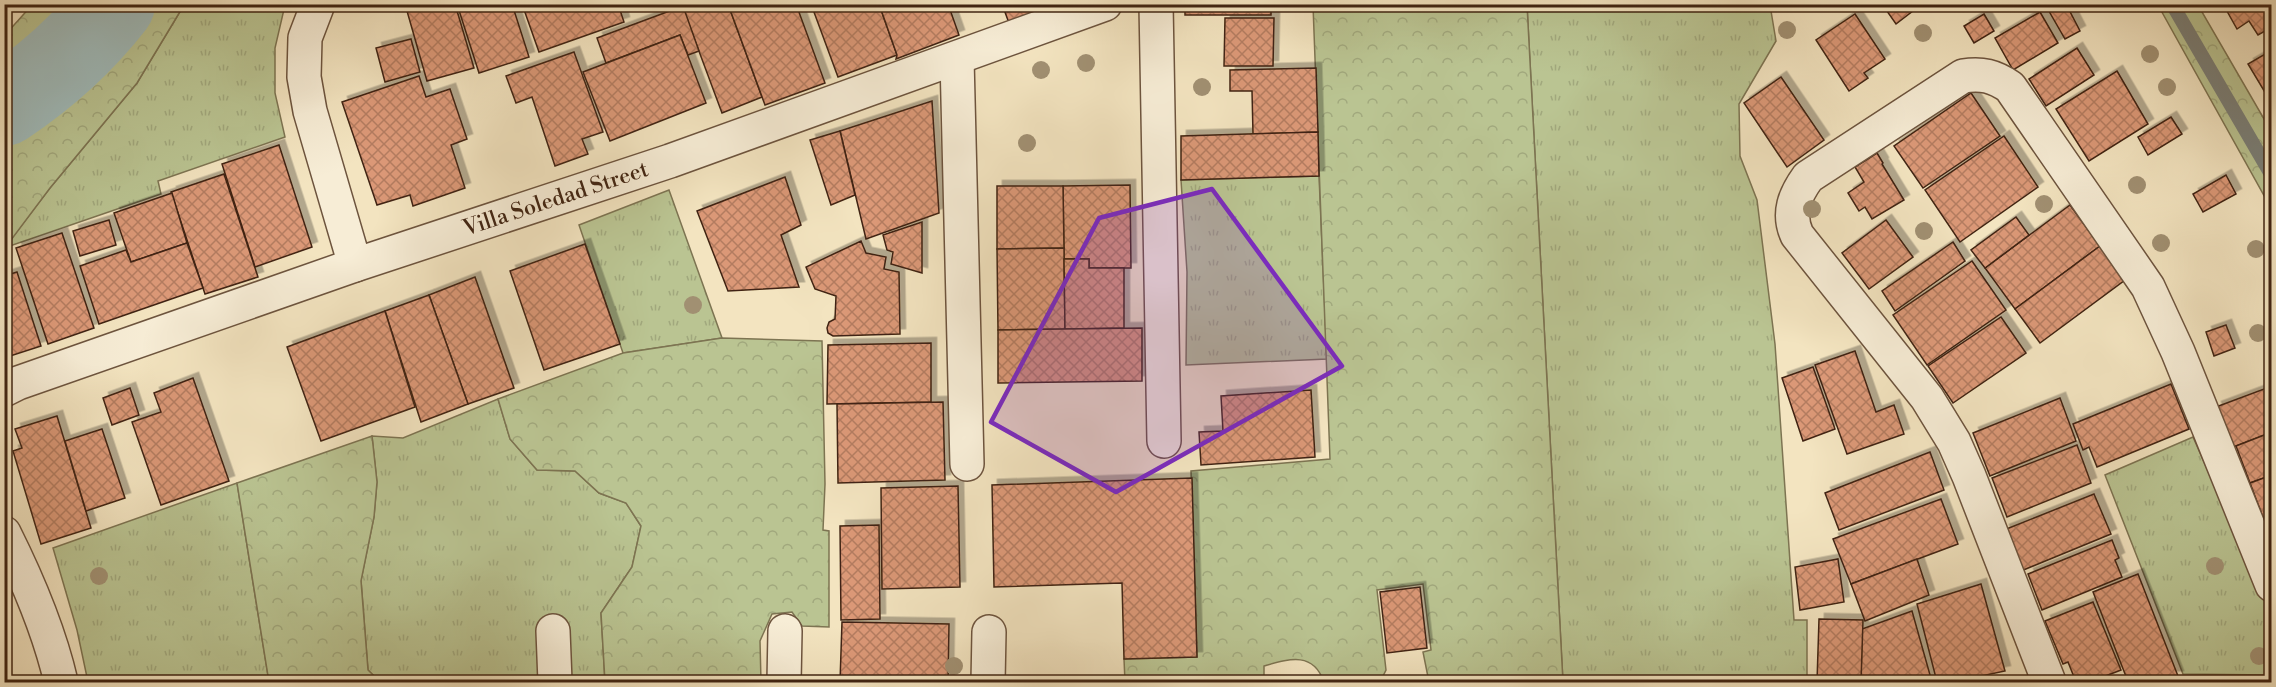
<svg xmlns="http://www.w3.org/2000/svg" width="2276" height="687" viewBox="0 0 2276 687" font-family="'Libre Bodoni',serif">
<defs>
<pattern id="grass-tufts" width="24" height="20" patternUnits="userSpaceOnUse" patternTransform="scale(1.5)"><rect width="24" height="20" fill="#bac492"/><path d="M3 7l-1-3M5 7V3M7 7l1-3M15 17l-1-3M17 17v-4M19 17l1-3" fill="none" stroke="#a1a87d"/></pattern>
<pattern id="forest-crowns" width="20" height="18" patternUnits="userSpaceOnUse" patternTransform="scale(1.5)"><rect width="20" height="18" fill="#bac492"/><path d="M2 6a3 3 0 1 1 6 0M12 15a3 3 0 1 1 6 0" fill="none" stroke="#a1a87d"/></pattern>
<pattern id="building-cross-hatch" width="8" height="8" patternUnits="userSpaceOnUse" patternTransform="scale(1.5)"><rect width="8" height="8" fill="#db9877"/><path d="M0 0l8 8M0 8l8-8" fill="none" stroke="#b37c60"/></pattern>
<filter id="shadow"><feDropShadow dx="5.5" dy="-5.5" stdDeviation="0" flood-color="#0004"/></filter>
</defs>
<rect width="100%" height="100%" fill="#f3e4c0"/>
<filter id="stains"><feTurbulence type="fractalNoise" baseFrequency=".00333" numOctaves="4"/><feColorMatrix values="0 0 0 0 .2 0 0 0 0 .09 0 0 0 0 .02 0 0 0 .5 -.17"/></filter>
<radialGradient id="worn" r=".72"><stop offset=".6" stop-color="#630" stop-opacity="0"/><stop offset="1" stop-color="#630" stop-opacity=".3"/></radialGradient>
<g fill="url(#grass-tufts)" stroke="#7d7452" stroke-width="1.5">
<polygon points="184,5 285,5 275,48 275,93 285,137 158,181 161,194 4,248 50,188 137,83"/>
<polygon points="1527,5 1770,5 1776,41 1739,104 1740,156 1757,200 1775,344 1794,620 1807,620 1807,682 1563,682"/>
<polygon points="1319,176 1327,359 1186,365 1187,272 1181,180"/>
<polygon points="669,190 722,338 623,353 579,225"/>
<polygon points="498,399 510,439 537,470 575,471 599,493 626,503 641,526 632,567 601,613 605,682 380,682 368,670 361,580 374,517 377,482 372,436 403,438"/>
<polygon points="2193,437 2271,614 2271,675 2183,674 2105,475"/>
<polygon points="237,483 269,682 88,682 77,630 53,548"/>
</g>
<g fill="url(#forest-crowns)" stroke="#7d7452" stroke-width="1.5">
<polygon points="32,5 184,5 137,83 50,188 5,248 5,35"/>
<path d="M 1313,5 L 1527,5 L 1563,682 L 1429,682 L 1423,652 L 1431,650 L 1423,584 L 1377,590 L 1386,670 L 1380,682 L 1324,682 C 1313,651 1289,659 1264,666 L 1264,682 L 1125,682 L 1124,659 L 1197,657 L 1191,471 L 1330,459 Z"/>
<polygon points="2158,5 2198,5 2271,131 2271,208"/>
<polygon points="722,338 822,341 825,484 823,530 829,531 829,627 802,626 792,612 772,614 760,641 761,682 605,682 601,613 632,567 641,526 626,503 599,493 575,471 537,470 510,439 498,399 623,353"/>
<polygon points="372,436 377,482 374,517 361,581 368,670 380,682 269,682 237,483"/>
</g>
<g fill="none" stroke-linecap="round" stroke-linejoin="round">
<polyline stroke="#7a7f78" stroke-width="14" points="2172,4 2272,176"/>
<path stroke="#a0bcbc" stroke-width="82" d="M 4,105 C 46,77 83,44 114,4"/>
</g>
<g fill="url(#building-cross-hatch)" stroke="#402412" stroke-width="1.5" filter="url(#shadow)">
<polygon points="405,4 455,4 474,68 427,81"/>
<polygon points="457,4 512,4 529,57 479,73"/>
<polygon points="522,4 618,4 624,22 539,52"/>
<polygon points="701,4 728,4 762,97 722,113 684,11"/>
<polygon points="728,4 796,4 825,83 765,105"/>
<polygon points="811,4 879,4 897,55 838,77"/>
<polygon points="879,4 948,4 959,35 896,59 897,55"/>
<polygon points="1002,4 1037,4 1040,12 1009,23"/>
<rect x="1185" y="4" width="86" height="11"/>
<polygon points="1882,4 1922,4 1896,24"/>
<polygon points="2049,4 2066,4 2080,31 2065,39 2046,6"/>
<polygon points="2223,4 2272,4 2272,27 2258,35 2249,21 2237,29"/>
<polygon points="683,6 699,51 688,55 680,35 606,63 597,38"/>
<polygon points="2040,12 2058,43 2013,70 1995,38"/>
<polygon points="1855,14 1885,59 1864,73 1868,78 1849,91 1816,40"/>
<polygon points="1984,14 1994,31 1974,43 1964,26"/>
<polygon points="1225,18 1274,18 1273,66 1224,66"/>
<polygon points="680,35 706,103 610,141 583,72"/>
<polygon points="411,39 420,72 385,82 376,48"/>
<polygon points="2077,48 2094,75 2046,106 2029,79"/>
<polygon points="2272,50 2272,104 2248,64"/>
<polygon points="574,52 603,132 582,139 588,154 555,166 532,97 516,103 506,76"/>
<polygon points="1316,68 1318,132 1253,134 1252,91 1230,91 1230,70"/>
<polygon points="2117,71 2148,124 2089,161 2056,109"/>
<polygon points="419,76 426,97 450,89 467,139 451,145 465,188 413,206 410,195 377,205 342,102"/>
<polygon points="1781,77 1824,140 1787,167 1744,103"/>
<polygon points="1971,93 2000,136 1923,188 1894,146"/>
<polygon points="932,101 939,213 866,239 840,131"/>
<polygon points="2171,117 2182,134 2148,155 2138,137"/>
<polygon points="840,131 855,195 831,205 810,140"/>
<polygon points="1318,132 1319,176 1181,180 1181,136"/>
<polygon points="2004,136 2038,187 1960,242 1925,190"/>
<polygon points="279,145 312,247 255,267 222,164"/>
<polygon points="1877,153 1883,163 1882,164 1904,200 1872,219 1865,207 1859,211 1848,193 1864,182 1855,167"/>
<polygon points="224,174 258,277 205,294 171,192"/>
<polygon points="2226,175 2236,194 2203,212 2193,194"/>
<polygon points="785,177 801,225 781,235 799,287 728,291 697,211"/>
<polygon points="1130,185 1131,268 1089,268 1089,259 1064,259 1063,186"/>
<polygon points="997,186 1063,186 1064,248 997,249"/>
<polygon points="172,193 187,243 131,262 114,213"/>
<polygon points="2070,205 2100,246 2015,309 1985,268"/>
<polygon points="2016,217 2029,235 1985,268 1971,250"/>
<polygon points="109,220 116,245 80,256 73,231"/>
<polygon points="1886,220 1913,257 1869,289 1842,253"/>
<polygon points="922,222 922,273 891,264 893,252 887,250 883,235"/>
<polygon points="62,233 94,328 48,344 16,248"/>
<polygon points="861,241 866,253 886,257 884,269 899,272 900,334 833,336 828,333 827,328 829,322 835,319 836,296 815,289 806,267"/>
<polygon points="1953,242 1965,261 1895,311 1882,291"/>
<polygon points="187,243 203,288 99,324 80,266 126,250 131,262"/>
<polygon points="585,244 620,344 544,370 510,271"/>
<polygon points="2100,246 2125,280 2040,343 2015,309"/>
<polygon points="1064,248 1065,329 998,330 997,249"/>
<polygon points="1064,259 1089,259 1089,268 1124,268 1124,328 1065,329"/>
<polygon points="1972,261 2006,310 1927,365 1893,315"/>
<polygon points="17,272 41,346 4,358 4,276"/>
<polygon points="475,277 514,388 468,404 429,295"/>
<polygon points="429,295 468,404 421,422 385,311"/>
<polygon points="385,311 415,407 321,441 287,347"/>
<polygon points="2001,317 2026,353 1953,403 1928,366"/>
<polygon points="2226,325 2235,348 2214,356 2206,332"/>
<polygon points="1142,328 1142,381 998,383 998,330"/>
<polygon points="931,343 931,402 827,404 828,345"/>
<polygon points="1855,351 1876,412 1894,405 1904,434 1847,454 1815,365"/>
<polygon points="1813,367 1835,429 1803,441 1782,378"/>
<polygon points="193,378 229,481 161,505 132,422 161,412 154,393"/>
<polygon points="2171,384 2189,429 2097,467 2089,447 2083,450 2073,424"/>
<polygon points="2272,386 2272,432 2231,448 2216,407"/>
<polygon points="130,388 139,415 112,425 103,398"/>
<polygon points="1311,390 1315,457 1201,465 1199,432 1223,431 1221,396"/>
<polygon points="2060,398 2076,441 1990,476 1973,433"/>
<polygon points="943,402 945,480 838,483 837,404"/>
<polygon points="57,416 91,528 41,544 13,451 22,448 15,429"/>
<polygon points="102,429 125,498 86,511 65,441"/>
<polygon points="2272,432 2272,475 2250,483 2236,446"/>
<polygon points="2077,445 2091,483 2007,517 1992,478"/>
<polygon points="1930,452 1944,490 1839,530 1825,493"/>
<polygon points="2272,475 2272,521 2265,523 2250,483"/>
<polygon points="1192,478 1197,657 1124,659 1122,583 994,587 992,485"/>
<polygon points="958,486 960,587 882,589 881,488"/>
<polygon points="2094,494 2111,534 2021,571 2004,530"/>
<polygon points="1941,499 1958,544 1851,584 1833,539"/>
<polygon points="879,525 880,619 841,620 840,526"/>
<polygon points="2112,540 2119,558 2115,560 2122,577 2042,610 2028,574"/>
<polygon points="1838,559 1844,602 1800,610 1795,567"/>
<polygon points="1917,559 1929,595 1865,621 1851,584"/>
<polygon points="2138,574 2178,676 2127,679 2093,592"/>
<polygon points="1981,584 2005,671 1953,682 1937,682 1917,604"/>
<polygon points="1420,587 1427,648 1387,653 1380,592"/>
<polygon points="2093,602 2121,670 2090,682 2087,682 2085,678 2076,682 2068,662 2063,664 2045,621"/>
<polygon points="1912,611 1932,682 1861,682 1862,629"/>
<polygon points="1819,619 1863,620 1861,682 1817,682"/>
<polygon points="842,622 949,624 948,682 840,682"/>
</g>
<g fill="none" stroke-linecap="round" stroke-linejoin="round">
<g stroke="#6d543e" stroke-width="36">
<g id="minor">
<polyline points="318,4 305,38 304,77 310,111 355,265"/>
<polyline points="1156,4 1164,441"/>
<polyline points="957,59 967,464"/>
<path id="s1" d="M 4,390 L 18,383 L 355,265 L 670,161 L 1105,4"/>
<path d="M 4,533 C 28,581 49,630 61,682"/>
<polyline points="553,631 555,682"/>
<polyline points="784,682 785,631"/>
<polyline points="988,682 989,632"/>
<path d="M 2049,682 L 1969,476 L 1954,442 L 1927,398 L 1797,235 C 1787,213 1795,195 1808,177 L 1963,76 C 1982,73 1994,76 2010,87 L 2148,287 L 2178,352 L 2272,585"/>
</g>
</g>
<use href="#minor" stroke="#f7edd6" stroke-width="33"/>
</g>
<g fill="#a19072">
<circle cx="1787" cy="30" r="9"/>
<circle cx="1923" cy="33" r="9"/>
<circle cx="2150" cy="54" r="9"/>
<circle cx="1086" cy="63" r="9"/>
<circle cx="1041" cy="70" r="9"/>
<circle cx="1202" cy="87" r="9"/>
<circle cx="2167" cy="87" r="9"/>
<circle cx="1027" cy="143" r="9"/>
<circle cx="2137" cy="185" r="9"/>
<circle cx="2044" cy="204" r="9"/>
<circle cx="1812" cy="209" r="9"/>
<circle cx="1924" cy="231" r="9"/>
<circle cx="2161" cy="243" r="9"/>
<circle cx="2256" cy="249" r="9"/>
<circle cx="693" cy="305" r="9"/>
<circle cx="2258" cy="333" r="9"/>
<circle cx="2215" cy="566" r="9"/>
<circle cx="99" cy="576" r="9"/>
<circle cx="2259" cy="656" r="9"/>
<circle cx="954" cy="666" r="9"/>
</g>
<path fill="#7b2cbf" fill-opacity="0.2" stroke="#7b2cbf" stroke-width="4.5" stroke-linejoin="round" d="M 1212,189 L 1342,366 L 1116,492 L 991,422 L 1099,218 Z"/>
<g text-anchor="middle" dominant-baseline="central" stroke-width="6" stroke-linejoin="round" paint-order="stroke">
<g font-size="22" fill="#402412" stroke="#f7edd6">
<text stroke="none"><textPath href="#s1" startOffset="584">Villa Soledad Street</textPath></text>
</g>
</g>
<rect width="2276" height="687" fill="none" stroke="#f3e4c0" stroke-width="24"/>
<rect x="6" y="6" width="2264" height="675" fill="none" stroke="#402412" stroke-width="3"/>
<rect x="12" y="12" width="2252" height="663" fill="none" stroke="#402412" stroke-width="1.5"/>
<rect width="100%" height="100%" filter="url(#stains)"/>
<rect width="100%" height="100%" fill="url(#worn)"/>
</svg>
